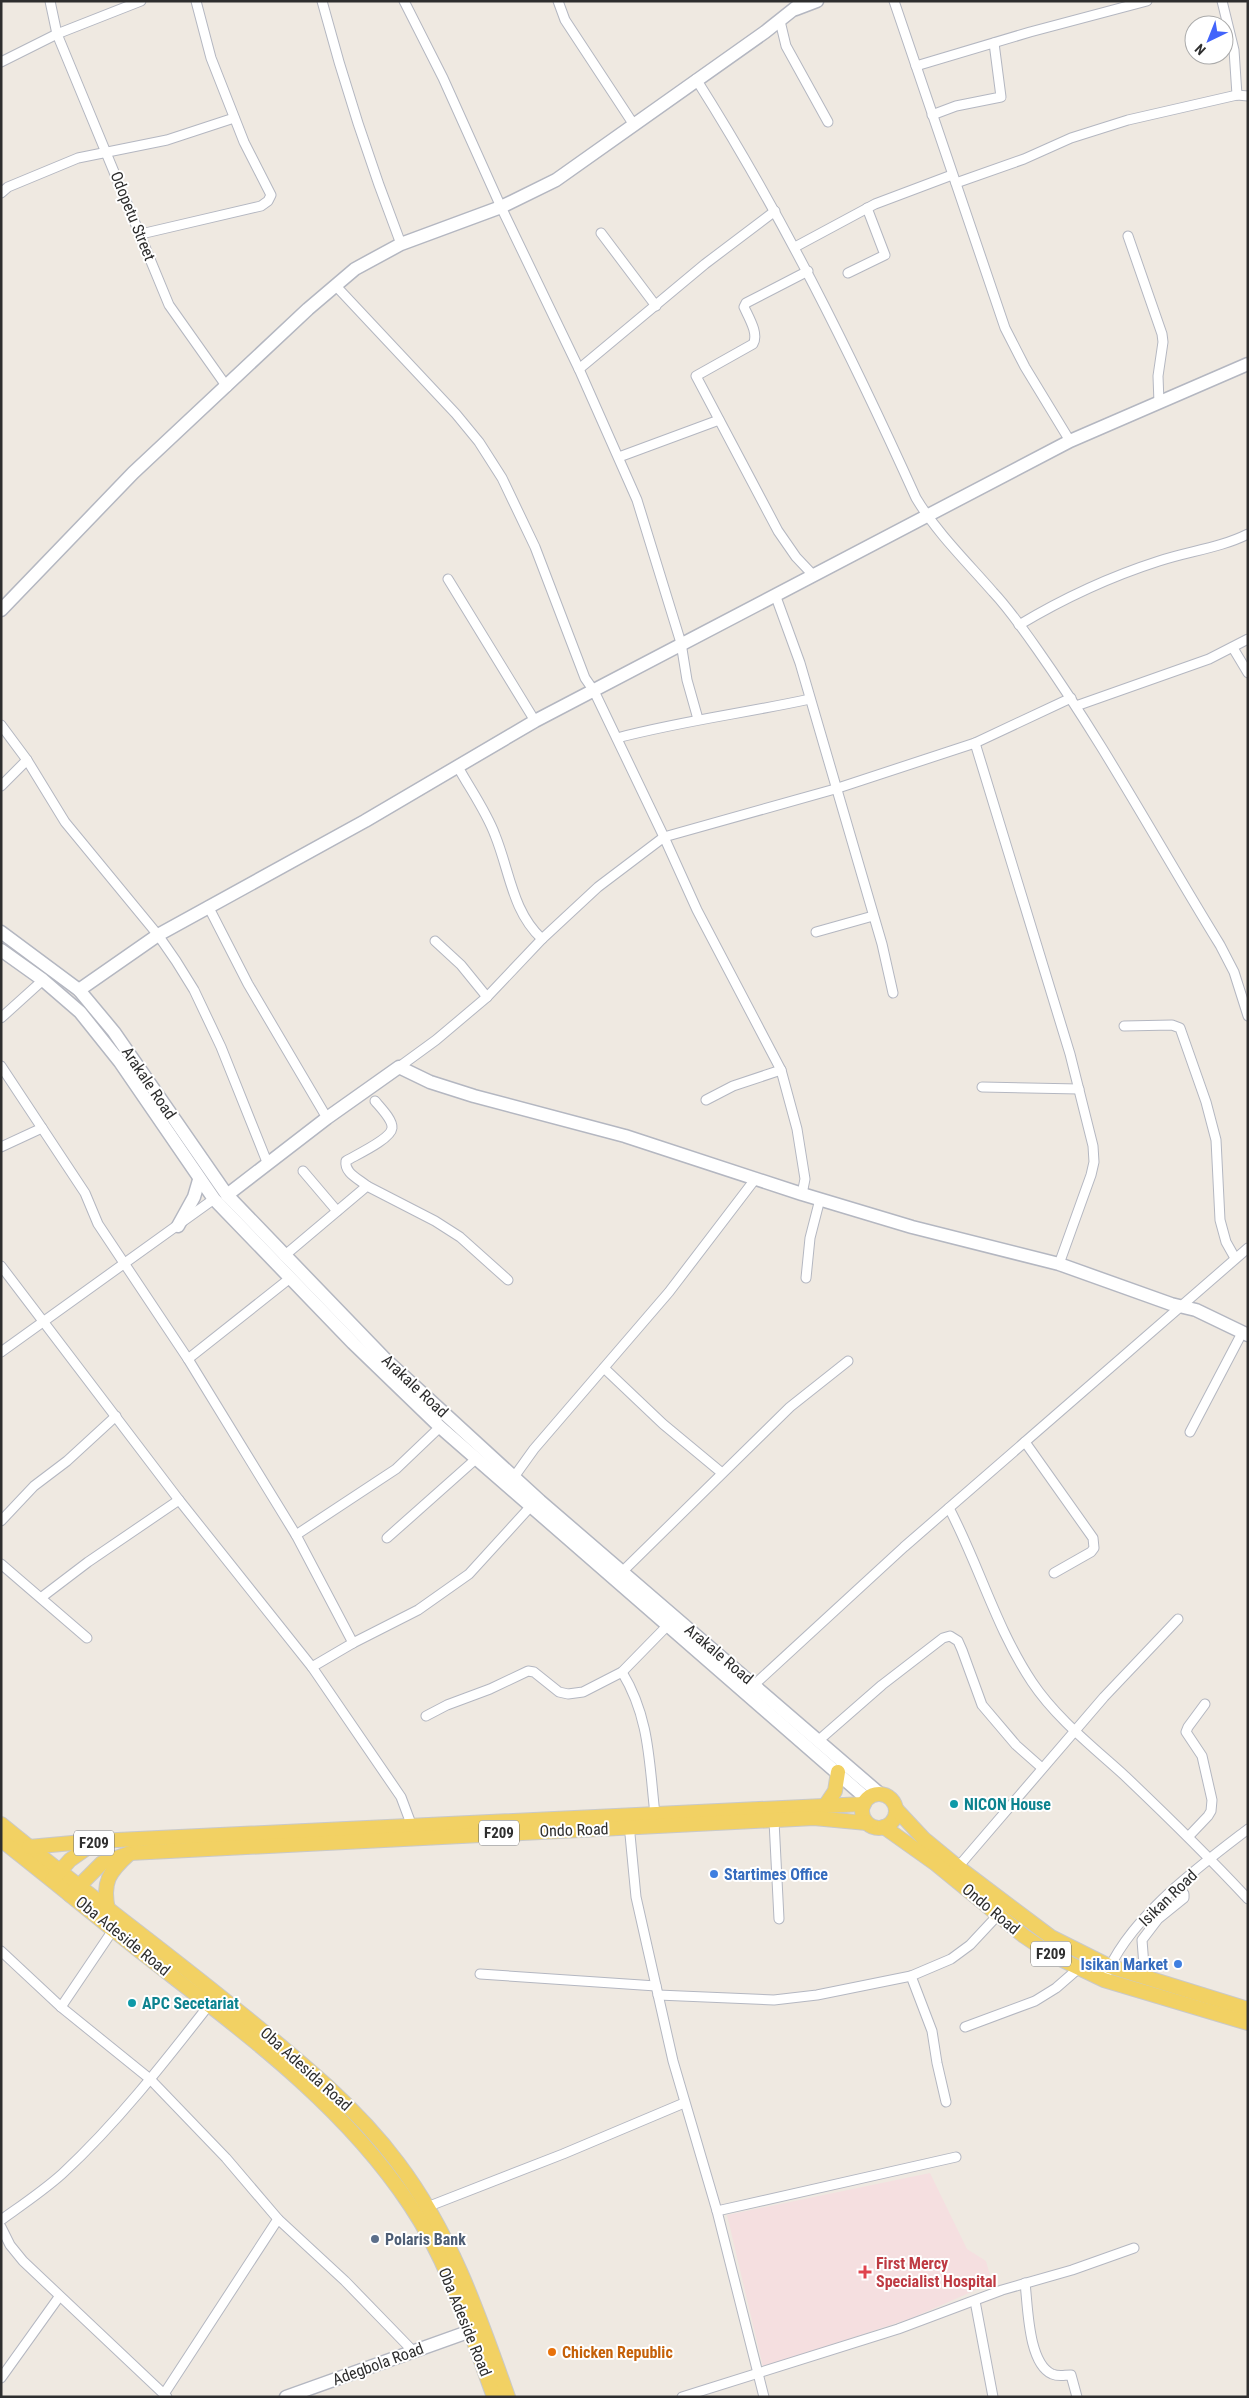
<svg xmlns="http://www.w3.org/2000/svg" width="1249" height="2398" viewBox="0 0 1249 2398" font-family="'Roboto Condensed',sans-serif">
<rect width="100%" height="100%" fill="#efe9e1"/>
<polygon fill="#f5dfe0" points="930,2173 967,2249 986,2261 992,2283 912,2318 763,2367 727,2215"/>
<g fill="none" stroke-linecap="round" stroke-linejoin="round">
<g stroke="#b4b7c1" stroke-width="11">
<g id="street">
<polyline points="50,1 57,34 169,305 227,387"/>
<path d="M 322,1 C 344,84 370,164 401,244"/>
<polyline points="404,1 443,78 501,207 579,369 637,500 681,643 687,680 698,719"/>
<polyline points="558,1 565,20 634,125"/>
<polyline points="894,1 1005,328 1025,367 1070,441"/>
<polyline points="1222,1 1234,50 1237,95"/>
<polyline points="780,21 786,46 828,122"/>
<polyline points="1,62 57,34 141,1"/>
<polyline points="916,66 1030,32 1147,1"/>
<path d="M 696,79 C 781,213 851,354 916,498 C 937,533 966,561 993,592 C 1009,609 1023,629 1037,649 C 1104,744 1159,846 1220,945 L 1234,972 L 1248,1016"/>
<polyline points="932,115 956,106 1001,97 994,43"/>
<polyline points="956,183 1024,159 1071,138 1128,120 1237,95 1248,96"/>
<polyline points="1,193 8,187 78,158 167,140 234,118"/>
<polyline points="601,233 656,306"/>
<polyline points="141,234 261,206 268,201 271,195 244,142 211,58 196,1"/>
<polyline points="1128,236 1162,334 1163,342 1158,376 1159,403"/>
<polyline points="795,247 875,204 952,175"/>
<path d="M 808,271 L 746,303 L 744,307 C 749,318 759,334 753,344 L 696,376 L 778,531 L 796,557 L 814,576"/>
<polyline points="848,273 885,255 867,208"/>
<polyline points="335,285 456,414 479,442 502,478 535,547 585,678 594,691 664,837 835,789 975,743 1071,698"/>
<polyline points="579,369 705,264 775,211"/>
<polyline points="619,457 719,420"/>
<polyline points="448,579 535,721"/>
<polyline points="776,597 800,663 882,944 893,993"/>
<path d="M 1019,625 C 1064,598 1109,577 1159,561 C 1189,551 1220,548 1248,534"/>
<polyline points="1233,648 1248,673"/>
<polyline points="1076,706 1209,659 1248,639"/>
<polyline points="1,725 27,760 65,822 158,935 176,961 194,990 221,1047 267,1162"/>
<path d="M 617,738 C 681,721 746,713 810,699"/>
<polyline points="975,743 1070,1054 1093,1146 1094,1162 1091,1175 1059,1264"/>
<path d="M 458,767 C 470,789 486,811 495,835 C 510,872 512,911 542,939"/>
<polyline points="1,786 27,760"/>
<polyline points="208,906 248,984 327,1118"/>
<polyline points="816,932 873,916"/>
<polyline points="435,941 461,965 487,997"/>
<polyline points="1,1018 43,980"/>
<polyline points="1124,1026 1172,1025 1180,1028 1206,1102 1216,1140 1220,1220 1226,1242 1235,1258"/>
<polyline points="1,1066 85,1193 98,1224 188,1359 289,1279"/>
<polyline points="399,1067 436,1040 487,997 542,939 598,887 664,837 697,910 781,1070 797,1129 805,1179 802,1194"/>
<polyline points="982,1087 1079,1089"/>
<polyline points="706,1100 733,1086 781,1070"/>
<polyline points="1,1147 42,1128"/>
<polyline points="303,1171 337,1211"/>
<path d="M 367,1186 C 359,1179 344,1173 346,1161 C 356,1155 391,1139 392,1128 C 393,1120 380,1107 375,1101"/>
<polyline points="284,1256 367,1186 435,1221 460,1237 508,1280"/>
<polyline points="1,1266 179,1500 312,1667 353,1643"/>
<polyline points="806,1278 810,1238 820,1199"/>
<polyline points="1,1352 214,1199"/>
<polyline points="188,1359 296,1535 353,1643 418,1610 469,1574 531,1506"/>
<polyline points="604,1368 663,1424 722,1473"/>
<polyline points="1190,1432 1242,1333"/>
<polyline points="1025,1442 1093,1538 1094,1548 1091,1552 1054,1573"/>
<polyline points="511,1481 534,1449 669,1292 756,1178"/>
<path d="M 949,1508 C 979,1565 996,1628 1032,1682 C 1056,1718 1093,1747 1125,1776 C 1167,1816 1208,1856 1248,1899"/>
<polyline points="1,1521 34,1486 67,1461 116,1416"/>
<polyline points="296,1535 396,1469 440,1427"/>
<polyline points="387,1538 477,1458"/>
<polyline points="1,1564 87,1638"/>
<polyline points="623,1571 790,1407 848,1361"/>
<polyline points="42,1597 88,1562 179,1500"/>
<polyline points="312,1667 401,1797 413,1829"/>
<path d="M 622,1672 C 650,1718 649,1763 655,1814"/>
<polyline points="755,1684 904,1547 1248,1248"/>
<polyline points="426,1716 447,1705 490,1689 528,1671 534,1672 559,1692 568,1694 583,1692 622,1672 668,1625"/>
<polyline points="819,1740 882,1685 943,1638 950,1636 958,1641 962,1650 982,1705 1016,1745 1042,1768"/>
<polyline points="774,1821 779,1919"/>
<polyline points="629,1824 636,1897 673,2061 717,2211 764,2397"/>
<polyline points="1189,1836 1208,1816 1211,1811 1212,1800 1202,1756 1186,1732 1188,1727 1205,1704"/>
<polyline points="958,1867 1104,1697 1178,1619"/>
<polyline points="1,1951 61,2007 150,2079 226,2158 278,2219 345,2281 413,2351"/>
<polyline points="480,1974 656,1986"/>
<polyline points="911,1976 932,2031 937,2063 946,2102"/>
<polyline points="1145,1979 1142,1940 1158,1919 1184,1898 1184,1894 1176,1887"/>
<path d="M 1104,1980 C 1127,1919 1197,1868 1248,1829"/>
<polyline points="658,1995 774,2000 817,1995 911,1976 951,1959 970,1945 998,1915"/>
<polyline points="61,2007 113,1930"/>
<polyline points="965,2027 1035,2001 1056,1988 1079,1968"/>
<polyline points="427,2207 563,2154 684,2103"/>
<polyline points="717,2211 956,2157"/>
<path d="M 1,2220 C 22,2205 43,2191 62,2174 C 117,2123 163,2064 209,2005"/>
<polyline points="1,2227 10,2245 23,2261 167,2397"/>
<path d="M 1025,2283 C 1028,2307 1028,2363 1052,2374 C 1059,2377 1064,2375 1071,2375 L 1077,2397"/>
<polyline points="975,2301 993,2397"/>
<polyline points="1,2378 59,2297"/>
<polyline points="164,2394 278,2219"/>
<polyline points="682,2397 898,2329 1002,2290 1072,2270 1134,2248"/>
</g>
</g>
<g stroke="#b4b7c1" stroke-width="15">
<g id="secondary">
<polyline points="796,9 817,1"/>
<polyline points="1,610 133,473 308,309 355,269 401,244 501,207 556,180 765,32 804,1"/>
<polyline points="1,932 79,990 114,1032 227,1195 386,1360 540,1501 880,1794"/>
<polyline points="1,950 43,980 80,1012 120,1062 214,1199 353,1343 440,1427 867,1799"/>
<polyline points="79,990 158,935 365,821 535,721 1070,441 1248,364"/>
<polyline points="227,1195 327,1118 399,1067 430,1082 474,1096 625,1136 802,1194 912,1227 1059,1264 1171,1304 1196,1310 1248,1335"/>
<polyline points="178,1226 194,1197 199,1180"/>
<polyline points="286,2397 479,2328"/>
</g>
</g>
<g stroke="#c9c9c9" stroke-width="16">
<g id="primary">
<circle cx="879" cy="1811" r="17"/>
<polyline points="825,1806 835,1791 838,1772"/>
<polyline points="896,1809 924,1839 958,1867 1051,1937 1109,1966 1248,2009"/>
<path d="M 1,1824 C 82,1891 167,1952 248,2019 C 302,2063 356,2107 398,2163 C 451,2233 479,2315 508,2397"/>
<polyline points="884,1827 936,1864 1024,1936 1052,1955 1104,1980 1248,2023"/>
<path d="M 1,1840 C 51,1879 100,1920 150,1959 C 244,2032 344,2105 410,2205 C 449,2263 470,2332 494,2397"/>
<polyline points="29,1847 94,1841"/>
<polyline points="52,1880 70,1860 97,1841 864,1804"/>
<polyline points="70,1895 102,1863 130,1853 814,1818 867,1823"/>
<path d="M 108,1910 C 102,1882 109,1872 129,1854"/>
</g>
</g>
<use href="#street" stroke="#fff" stroke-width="9"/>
<use href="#secondary" stroke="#fff" stroke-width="12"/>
<use href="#primary" stroke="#f2d163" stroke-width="14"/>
</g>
<g fill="#0f9aa8" stroke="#fff" stroke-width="2">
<circle cx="954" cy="1804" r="5"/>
<circle cx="132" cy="2003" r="5"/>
</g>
<g fill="#3f7fe0" stroke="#fff" stroke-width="2">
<circle cx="714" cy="1874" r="5"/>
<circle cx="1178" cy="1964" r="5"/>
</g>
<circle fill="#5c6f8a" stroke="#fff" stroke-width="2" cx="375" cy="2239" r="5"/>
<path fill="#e0444e" stroke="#fff" stroke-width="2" d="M862.5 2264.5h5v5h5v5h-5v5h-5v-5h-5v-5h5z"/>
<circle fill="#e8710a" stroke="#fff" stroke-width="2" cx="552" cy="2352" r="5"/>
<g text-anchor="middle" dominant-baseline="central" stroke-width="4" stroke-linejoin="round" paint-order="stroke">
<g fill="#fff" stroke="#6d6d6d" stroke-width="1">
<rect x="479" y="1820.5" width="40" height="25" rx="4"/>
<rect x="74" y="1830.5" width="40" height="25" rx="4"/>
<rect x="1031" y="1941.5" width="40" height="25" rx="4"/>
</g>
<g font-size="15" font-weight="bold" fill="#2e2e2e">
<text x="499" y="1833">F209</text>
<text x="94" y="1843">F209</text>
<text x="1051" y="1954">F209</text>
</g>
<g font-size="16" fill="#2e2e2e" stroke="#fff">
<text transform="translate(133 216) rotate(68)">Odopetu Street</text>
<text transform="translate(149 1083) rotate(56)">Arakale Road</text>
<text transform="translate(415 1386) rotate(43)">Arakale Road</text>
<text transform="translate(719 1654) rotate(40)">Arakale Road</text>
<text transform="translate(574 1830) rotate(-2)">Ondo Road</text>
<text transform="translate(1168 1898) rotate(-44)">Isikan Road</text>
<text transform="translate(991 1909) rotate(40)">Ondo Road</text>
<text transform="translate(123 1936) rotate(39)">Oba Adeside Road</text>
<text transform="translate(306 2069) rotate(42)">Oba Adesida Road</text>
<text transform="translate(465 2322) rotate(68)">Oba Adeside Road</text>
<text transform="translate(378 2364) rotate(-20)">Adegbola Road</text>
</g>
<g font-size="16" font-weight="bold" fill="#0d838f" stroke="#fff" text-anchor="start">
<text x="964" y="1804">NICON House</text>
<text x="142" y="2003">APC Secetariat</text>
</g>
<g font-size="16" font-weight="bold" fill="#366cbe" stroke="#fff" text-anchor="start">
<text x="724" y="1874">Startimes Office</text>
<text x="1168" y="1964" text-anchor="end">Isikan Market</text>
</g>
<g font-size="16" font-weight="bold" fill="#4e5e75" stroke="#fff" text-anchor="start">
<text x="385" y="2239">Polaris Bank</text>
</g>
<g font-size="16" font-weight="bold" fill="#be3a42" stroke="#fff" text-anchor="start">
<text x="876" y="2263">First Mercy<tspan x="876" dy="18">Specialist Hospital</tspan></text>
</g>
<g font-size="16" font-weight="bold" fill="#c56008" stroke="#fff" text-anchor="start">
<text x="562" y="2352">Chicken Republic</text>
</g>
</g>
<rect width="1249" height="2398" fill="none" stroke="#2e2e2e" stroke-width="5"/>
<g transform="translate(1209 40) rotate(223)"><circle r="24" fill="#ffffff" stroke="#ababab"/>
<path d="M0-4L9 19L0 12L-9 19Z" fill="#4264fb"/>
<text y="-8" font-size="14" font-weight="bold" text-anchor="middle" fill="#2e2e2e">N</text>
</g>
</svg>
